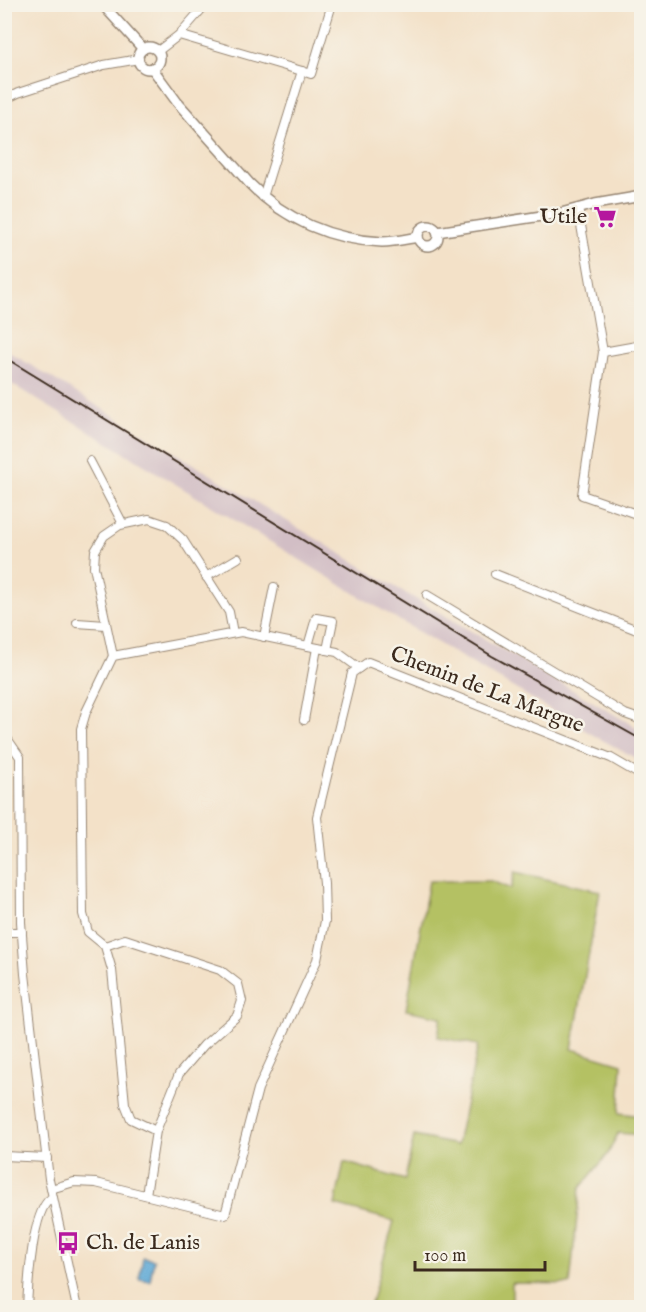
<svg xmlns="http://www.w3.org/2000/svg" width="646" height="1312" viewBox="0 0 646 1312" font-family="'IM FELL English',serif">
<rect width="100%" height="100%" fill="#f7f3e8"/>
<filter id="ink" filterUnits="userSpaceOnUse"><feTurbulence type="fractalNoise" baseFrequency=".0167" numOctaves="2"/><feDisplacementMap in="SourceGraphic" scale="12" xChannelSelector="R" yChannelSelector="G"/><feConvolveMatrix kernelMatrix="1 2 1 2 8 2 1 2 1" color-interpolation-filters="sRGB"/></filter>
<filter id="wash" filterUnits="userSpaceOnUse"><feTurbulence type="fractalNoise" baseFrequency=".008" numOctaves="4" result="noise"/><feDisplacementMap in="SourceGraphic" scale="24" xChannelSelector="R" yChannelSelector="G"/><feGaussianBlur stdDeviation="1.35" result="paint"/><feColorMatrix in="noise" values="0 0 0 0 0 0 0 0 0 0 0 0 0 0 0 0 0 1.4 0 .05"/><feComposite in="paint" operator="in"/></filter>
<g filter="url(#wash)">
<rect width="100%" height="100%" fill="#f3e1c8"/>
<polygon fill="#d2bec5" points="4,349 402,591 641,730 641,761 595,736 387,613 5,380"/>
<polygon fill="#b4c164" stroke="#787641" stroke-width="1.5" points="515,872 600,891 572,1049 622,1064 619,1113 641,1116 641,1135 618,1133 608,1154 580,1188 570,1284 512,1283 512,1307 370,1307 394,1221 335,1205 344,1162 405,1180 414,1136 457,1145 478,1045 438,1037 441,1017 406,1010 429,881 491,881 511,889"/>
<polygon fill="#5da8d5" stroke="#4c697a" stroke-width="1.5" points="143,1257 154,1259 150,1281 139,1279"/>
</g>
<g filter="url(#ink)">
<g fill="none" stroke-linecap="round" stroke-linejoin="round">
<g stroke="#978673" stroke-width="10">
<g id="minor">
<polyline points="179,35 302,71 263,197"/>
<polyline points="158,51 179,35 206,4"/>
<polyline points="302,71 311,74 332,4"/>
<polyline points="4,100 18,93 104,65 139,59"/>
<polyline points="578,208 603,352 582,495 642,516"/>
<polyline points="603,352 642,345"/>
<polyline points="90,461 123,524"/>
<polyline points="495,574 642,632"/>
<polyline points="206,577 238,558"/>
<polyline points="427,595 625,714 642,720"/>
<polyline points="77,623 106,625"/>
<polyline points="264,637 274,587"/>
<polyline points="308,646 316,618 333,621 327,650"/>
<polyline points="113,656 94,567 95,551 104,536 120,525 149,519 167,525 183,540 229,612 233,633"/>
<polyline points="304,720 317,648"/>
<polyline points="4,734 20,757 21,922 25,974 49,1179 77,1308"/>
<polyline points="4,932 22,932"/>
<polyline points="105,946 125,939 220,970 238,984 242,1001 237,1016 204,1045 179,1074 156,1131 146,1195"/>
<polyline points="156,1131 131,1119 125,1104 112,970 105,946 88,932 83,914 81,729 86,712 113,656 241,632 337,652 359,668"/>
<polyline points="4,1156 47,1158"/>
<polyline points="51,1189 74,1182 96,1183 225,1215 258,1089 317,960 325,921 324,883 317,817 352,673 368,662 588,749 611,758 642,776"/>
<path d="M 27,1308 C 28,1286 32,1207 52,1198"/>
</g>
</g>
<g stroke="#978673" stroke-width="12">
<g id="tertiary">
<polyline points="102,4 143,49"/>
<circle cx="149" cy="58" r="11"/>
<path d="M 152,68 L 177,102 L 250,184 C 285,220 332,240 382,242 C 394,242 406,239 418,237"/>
<circle cx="428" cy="236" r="10"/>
<polyline points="437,232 561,213 595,204 642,196"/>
</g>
</g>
<use href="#minor" stroke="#fff" stroke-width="8"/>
<use href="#tertiary" stroke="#fff" stroke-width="9"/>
<polyline stroke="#3b2a1e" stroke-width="2" points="4,357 492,656 642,740"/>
</g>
</g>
<defs>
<g id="supermarket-bare" transform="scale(1.8)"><path d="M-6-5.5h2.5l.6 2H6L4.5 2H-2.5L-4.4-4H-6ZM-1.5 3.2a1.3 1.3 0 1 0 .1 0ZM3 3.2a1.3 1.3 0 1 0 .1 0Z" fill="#b5179e" stroke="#f7f3e8" stroke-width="2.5" paint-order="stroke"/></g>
<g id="bus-bare" transform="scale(1.8)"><path d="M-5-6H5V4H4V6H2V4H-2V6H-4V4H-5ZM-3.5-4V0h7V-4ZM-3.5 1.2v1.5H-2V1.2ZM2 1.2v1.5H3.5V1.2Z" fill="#b5179e" stroke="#f7f3e8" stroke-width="2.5" paint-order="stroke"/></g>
</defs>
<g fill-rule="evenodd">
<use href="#supermarket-bare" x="605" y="217"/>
<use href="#bus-bare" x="68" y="1243"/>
</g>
<g text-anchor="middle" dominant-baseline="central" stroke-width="5" stroke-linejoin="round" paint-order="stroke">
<g font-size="22" fill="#3b2a1e" stroke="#f7f3e8" text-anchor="end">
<text x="587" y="217">Utile</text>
<text x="86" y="1243" text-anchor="start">Ch. de Lanis</text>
</g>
<g font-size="22" fill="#3b2a1e" stroke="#f7f3e8">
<text transform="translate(487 690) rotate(21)">Chemin de La Margue</text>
</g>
</g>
<rect width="646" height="1312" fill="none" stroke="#f7f3e8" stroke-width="24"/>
<path d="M415 1261v9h130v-9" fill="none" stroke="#3b2a1e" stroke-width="3"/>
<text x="424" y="1261" font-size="18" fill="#3b2a1e" stroke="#f7f3e8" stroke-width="4.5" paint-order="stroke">100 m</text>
</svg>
